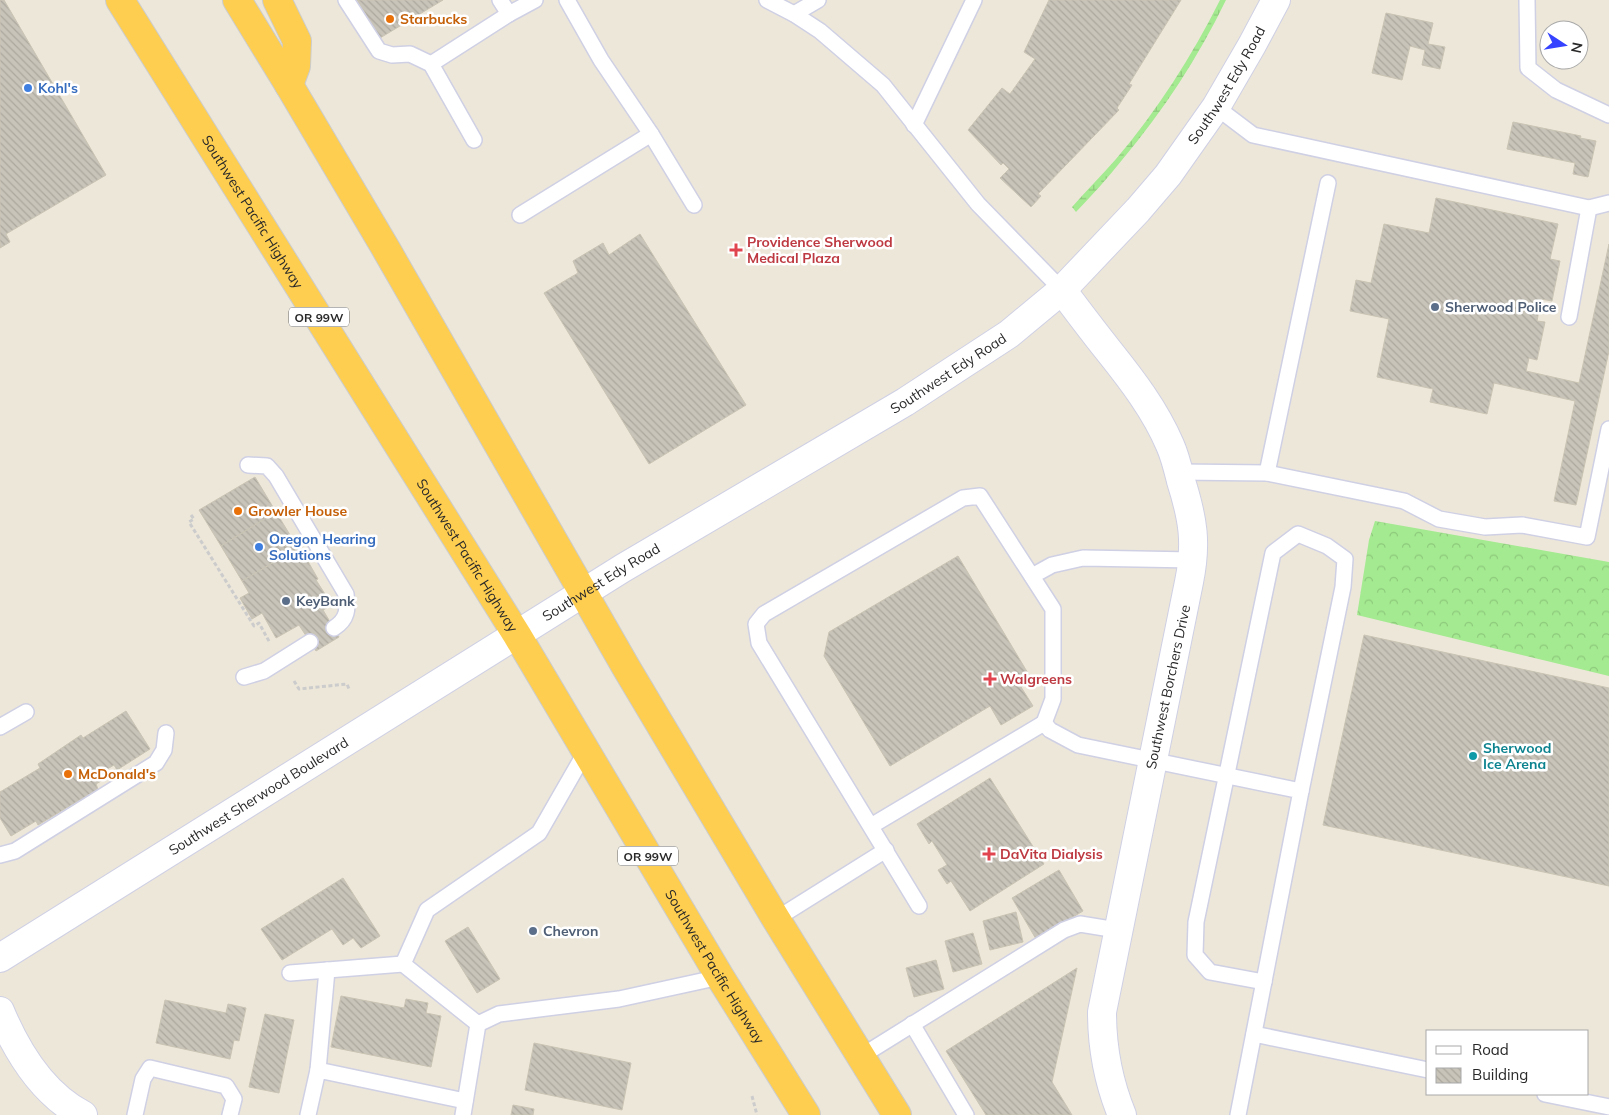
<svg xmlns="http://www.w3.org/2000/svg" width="1609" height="1115" viewBox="0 0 1609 1115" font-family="Mulish,sans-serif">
<defs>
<pattern id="forest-crowns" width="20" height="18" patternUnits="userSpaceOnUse" patternTransform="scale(1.25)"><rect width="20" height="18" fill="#a4ea90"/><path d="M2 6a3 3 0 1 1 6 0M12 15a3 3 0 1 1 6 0" fill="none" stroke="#8dc97c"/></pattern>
<pattern id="wetland-marsh" width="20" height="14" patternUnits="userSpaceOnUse" patternTransform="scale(1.25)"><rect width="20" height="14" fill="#a4ea90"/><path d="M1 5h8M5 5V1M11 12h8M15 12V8" fill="none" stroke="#8dc97c"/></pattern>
<pattern id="building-back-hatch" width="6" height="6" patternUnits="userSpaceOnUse" patternTransform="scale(1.25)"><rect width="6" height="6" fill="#c8c4b9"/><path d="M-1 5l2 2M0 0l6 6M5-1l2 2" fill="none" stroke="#aca89f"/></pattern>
</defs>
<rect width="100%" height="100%" fill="#ede7da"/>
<polygon fill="url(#forest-crowns)" points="1375,521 1609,562 1609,676 1357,615 1369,540"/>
<path fill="url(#wetland-marsh)" d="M 1220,0 L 1226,0 C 1198,58 1163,111 1122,160 C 1108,178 1092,195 1076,212 L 1072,207 C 1086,191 1102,175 1116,159 C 1157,111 1192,56 1220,0 Z"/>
<g fill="url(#building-back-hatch)" stroke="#c9c4b3">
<polygon points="0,0 4,0 106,175 6,234 10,242 0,248"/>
<polygon points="357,0 443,0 380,38"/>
<polygon points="1049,0 1181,0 1129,84 1132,85 1117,108 1119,110 1038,194 1041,196 1031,207 1000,178 1009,169 1003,163 1001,165 968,130 1002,88 1010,94 1035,59 1024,52"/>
<polygon points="1386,13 1433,23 1428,44 1445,47 1440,69 1422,65 1425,50 1410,46 1402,80 1372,73"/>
<polygon points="1513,122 1581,136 1580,138 1596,141 1588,177 1573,174 1575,163 1507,149"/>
<polygon points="1436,198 1558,224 1550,259 1560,261 1552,301 1541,299 1537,321 1545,322 1537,360 1529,358 1526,371 1579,383 1609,244 1609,351 1576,505 1554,501 1575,401 1494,383 1487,414 1430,402 1433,389 1377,377 1389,319 1350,311 1356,280 1371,283 1384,224 1429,233"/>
<polygon points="640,234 746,405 649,464 544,293 578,273 573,261 603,243 609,255"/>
<polygon points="255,477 276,512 221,546 199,510"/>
<polygon points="276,512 298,548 242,581 221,546"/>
<polygon points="298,548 304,559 306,558 318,579 316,580 332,605 323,610 339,637 316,651 299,625 276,638 262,613 252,619 240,598 249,593 242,581"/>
<polygon points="958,556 1032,680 1021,687 1033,706 1001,725 990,706 890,766 824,656 829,632"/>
<polygon points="1364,635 1609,688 1609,886 1323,825"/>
<polygon points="126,711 150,749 117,770 114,765 104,771 108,777 96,784 98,789 38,825 36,821 11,836 0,818 0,792 40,768 38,764 81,735 83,738"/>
<polygon points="990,778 1044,864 970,911 951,881 947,884 938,870 947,865 932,841 929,844 917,824"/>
<polygon points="1059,870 1083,911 1036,939 1012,898"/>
<polygon points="343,878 380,936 361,948 353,938 343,945 332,929 282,960 261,929"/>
<polygon points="1016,912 1023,942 990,950 983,921"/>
<polygon points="468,927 500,979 477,993 445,941"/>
<polygon points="973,933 982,964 953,972 945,941"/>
<polygon points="936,960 944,989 914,997 906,968"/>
<polygon points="1077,968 1052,1082 1072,1115 986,1115 946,1051"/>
<polygon points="341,996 404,1008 406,999 428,1003 426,1013 441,1016 431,1067 331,1047"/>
<polygon points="165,1000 226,1013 228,1004 246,1008 239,1041 234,1040 230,1059 156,1043"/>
<polygon points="265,1014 294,1020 279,1093 249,1087"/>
<polygon points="534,1043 631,1063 622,1110 525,1090"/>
<polygon points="513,1105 534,1109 533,1115 511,1115"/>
</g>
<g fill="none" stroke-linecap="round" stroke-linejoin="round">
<g stroke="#cfd0e4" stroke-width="18">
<g id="service">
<polyline points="346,0 379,51 392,55 410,54 431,64 474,140"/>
<polyline points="500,0 509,14 535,0"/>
<polyline points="567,0 601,60 651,134 694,205"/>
<polyline points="767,0 794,14 820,31 883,85 978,204 1062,290"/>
<polyline points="1527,0 1528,68 1556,90 1609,115"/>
<polyline points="794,14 818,0"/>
<polyline points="431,64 509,14"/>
<polyline points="1216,107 1253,135 1589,208 1569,317"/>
<polyline points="914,125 974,0"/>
<polyline points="1589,208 1609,203"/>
<polyline points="520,215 651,134"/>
<path d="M 248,465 L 267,466 L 276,476 L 346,594 C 348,609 348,619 334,628"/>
<polyline points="1179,472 1267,473 1404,501 1439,519 1485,527 1522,525 1587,537 1609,429"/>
<polyline points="1267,473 1328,183"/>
<polyline points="1032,576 1052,565 1083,558 1193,560"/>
<polyline points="244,677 264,671 310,642"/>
<polyline points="0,727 26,712"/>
<polyline points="871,826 1044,723 1050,730 1078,745 1301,791 1238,1115"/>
<polyline points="0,855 15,851 156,763 164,750 166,733"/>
<polyline points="919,906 759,643 756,624 764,614 963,498 980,496 1053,609 1053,699 1044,723"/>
<polyline points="776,919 886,850"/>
<polyline points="290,973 403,964"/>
<polyline points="1264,982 1210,972 1195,955 1196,922 1273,553 1298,534 1327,546 1345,559 1343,587 1301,791"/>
<polyline points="478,1024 403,964 427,910 539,833 586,751"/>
<polyline points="912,1024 966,1115"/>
<polyline points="1254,1034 1428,1070"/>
<polyline points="860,1057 1064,930 1080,924 1117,930"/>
<polyline points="318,1070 327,970"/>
<polyline points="1545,1094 1609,1107"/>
<polyline points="135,1115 143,1079 150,1068 226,1086 234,1099 230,1115"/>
<polyline points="308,1115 318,1070 465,1101"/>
<polyline points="463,1115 478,1024 499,1014 619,999 720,977"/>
</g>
</g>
<g stroke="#cfd0e4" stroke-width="30">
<g id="tertiary">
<path d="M 1062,290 C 1077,310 1092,330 1108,350 C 1132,380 1155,410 1170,445 C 1175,456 1178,469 1181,481 C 1193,519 1197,543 1189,582 L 1102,1012 C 1102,1049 1108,1081 1122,1115"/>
<path d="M 0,1011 C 17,1052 43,1094 83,1115"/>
</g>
</g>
<g stroke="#cfd0e4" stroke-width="30">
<g id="secondary">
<path id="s1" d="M 0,958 L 623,568 L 905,402 L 1009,334 L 1062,290 L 1138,210 L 1168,175 L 1216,107 L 1252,45 L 1276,0"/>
</g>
</g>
<g stroke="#ccc" stroke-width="30">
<g id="trunk">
<path id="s2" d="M 120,0 L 517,635 L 720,977 L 806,1115"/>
<polyline points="237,0 289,85 386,249 627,669 776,919 897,1115"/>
<polyline points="277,0 297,41 296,66 289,85"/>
</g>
</g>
<g stroke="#ccc" stroke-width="3" stroke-dasharray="4 2.5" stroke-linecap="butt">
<polyline points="191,515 194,519 189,522 254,626 259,623 270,643"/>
<polyline points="294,681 299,689 347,684 349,689"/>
<polyline points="752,1096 757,1115"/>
</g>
<use href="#service" stroke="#fff" stroke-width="15"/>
<use href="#tertiary" stroke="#fff" stroke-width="28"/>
<use href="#secondary" stroke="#fff" stroke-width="28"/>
<use href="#trunk" stroke="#fece50" stroke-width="28"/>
</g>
<g fill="#e8710a" stroke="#fff" stroke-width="2">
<circle cx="390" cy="19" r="5"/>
<circle cx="238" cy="511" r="5"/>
<circle cx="68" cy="774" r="5"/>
</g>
<g fill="#3f7fe0" stroke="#fff" stroke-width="2">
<circle cx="28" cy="88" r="5"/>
<circle cx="259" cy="547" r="5"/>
</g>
<g fill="#e0444e" stroke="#fff" stroke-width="2">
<path d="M733.5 242.5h5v5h5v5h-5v5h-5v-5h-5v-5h5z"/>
<path d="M987.5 671.5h5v5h5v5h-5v5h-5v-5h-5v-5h5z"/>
<path d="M986.5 846.5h5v5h5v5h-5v5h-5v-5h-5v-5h5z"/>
</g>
<g fill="#5c6f8a" stroke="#fff" stroke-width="2">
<circle cx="1435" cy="307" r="5"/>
<circle cx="286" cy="601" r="5"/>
<circle cx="533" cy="931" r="5"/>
</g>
<circle fill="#0f9aa8" stroke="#fff" stroke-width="2" cx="1473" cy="756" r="5"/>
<g text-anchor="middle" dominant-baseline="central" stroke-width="5" stroke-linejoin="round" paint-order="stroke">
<g fill="#fff" stroke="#696969" stroke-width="1">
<rect x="289" y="307.5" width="60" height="19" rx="4"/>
<rect x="618" y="846.5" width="60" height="19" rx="4"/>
</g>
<g font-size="12" font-weight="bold" fill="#292929">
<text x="319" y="317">OR 99W</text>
<text x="648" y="856">OR 99W</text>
</g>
<g font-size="14" font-weight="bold" fill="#c56008" stroke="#fff" text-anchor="start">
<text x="400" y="19">Starbucks</text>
<text x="248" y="511">Growler House</text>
<text x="78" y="774">McDonald's</text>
</g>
<g font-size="14" fill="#292929" stroke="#fff">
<text stroke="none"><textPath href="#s1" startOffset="1519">Southwest Edy Road</textPath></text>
<text stroke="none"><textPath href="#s2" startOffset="250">Southwest Pacific Highway</textPath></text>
<text stroke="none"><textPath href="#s1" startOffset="1114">Southwest Edy Road</textPath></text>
<text stroke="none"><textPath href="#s2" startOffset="655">Southwest Pacific Highway</textPath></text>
<text stroke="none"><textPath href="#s1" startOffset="709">Southwest Edy Road</textPath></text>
<text transform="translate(1168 687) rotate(-78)">Southwest Borchers Drive</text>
<text stroke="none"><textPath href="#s1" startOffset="305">Southwest Sherwood Boulevard</textPath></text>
<text stroke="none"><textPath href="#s2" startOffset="1135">Southwest Pacific Highway</textPath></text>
</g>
<g font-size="14" font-weight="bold" fill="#366cbe" stroke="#fff" text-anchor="start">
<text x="38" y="88">Kohl's</text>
<text x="269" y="539">Oregon Hearing<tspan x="269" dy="16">Solutions</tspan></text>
</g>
<g font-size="14" font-weight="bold" fill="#be3a42" stroke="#fff" text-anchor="start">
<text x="747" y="242">Providence Sherwood<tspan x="747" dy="16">Medical Plaza</tspan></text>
<text x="1000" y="679">Walgreens</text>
<text x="1000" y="854">DaVita Dialysis</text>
</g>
<g font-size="14" font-weight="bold" fill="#4e5e75" stroke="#fff" text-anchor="start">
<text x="1445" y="307">Sherwood Police</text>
<text x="296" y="601">KeyBank</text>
<text x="543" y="931">Chevron</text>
</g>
<g font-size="14" font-weight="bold" fill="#0d838f" stroke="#fff" text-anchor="start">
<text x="1483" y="748">Sherwood<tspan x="1483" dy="16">Ice Arena</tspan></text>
</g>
</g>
<rect x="1426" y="1030" width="162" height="65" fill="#ffffff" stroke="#a9a9a9"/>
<rect x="1436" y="1046" width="25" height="8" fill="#ffffff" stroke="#a9a9a9"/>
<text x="1472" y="1055" font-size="15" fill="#292929">Road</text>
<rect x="1436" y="1068" width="25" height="15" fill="url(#building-back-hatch)" stroke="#a9a9a9"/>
<text x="1472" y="1080" font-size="15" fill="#292929">Building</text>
<g transform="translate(1564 45) rotate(102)"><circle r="24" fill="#ffffff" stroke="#a9a9a9"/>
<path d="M0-4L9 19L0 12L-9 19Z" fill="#3542ff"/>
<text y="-8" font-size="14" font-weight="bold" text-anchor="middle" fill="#292929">N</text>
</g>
</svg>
